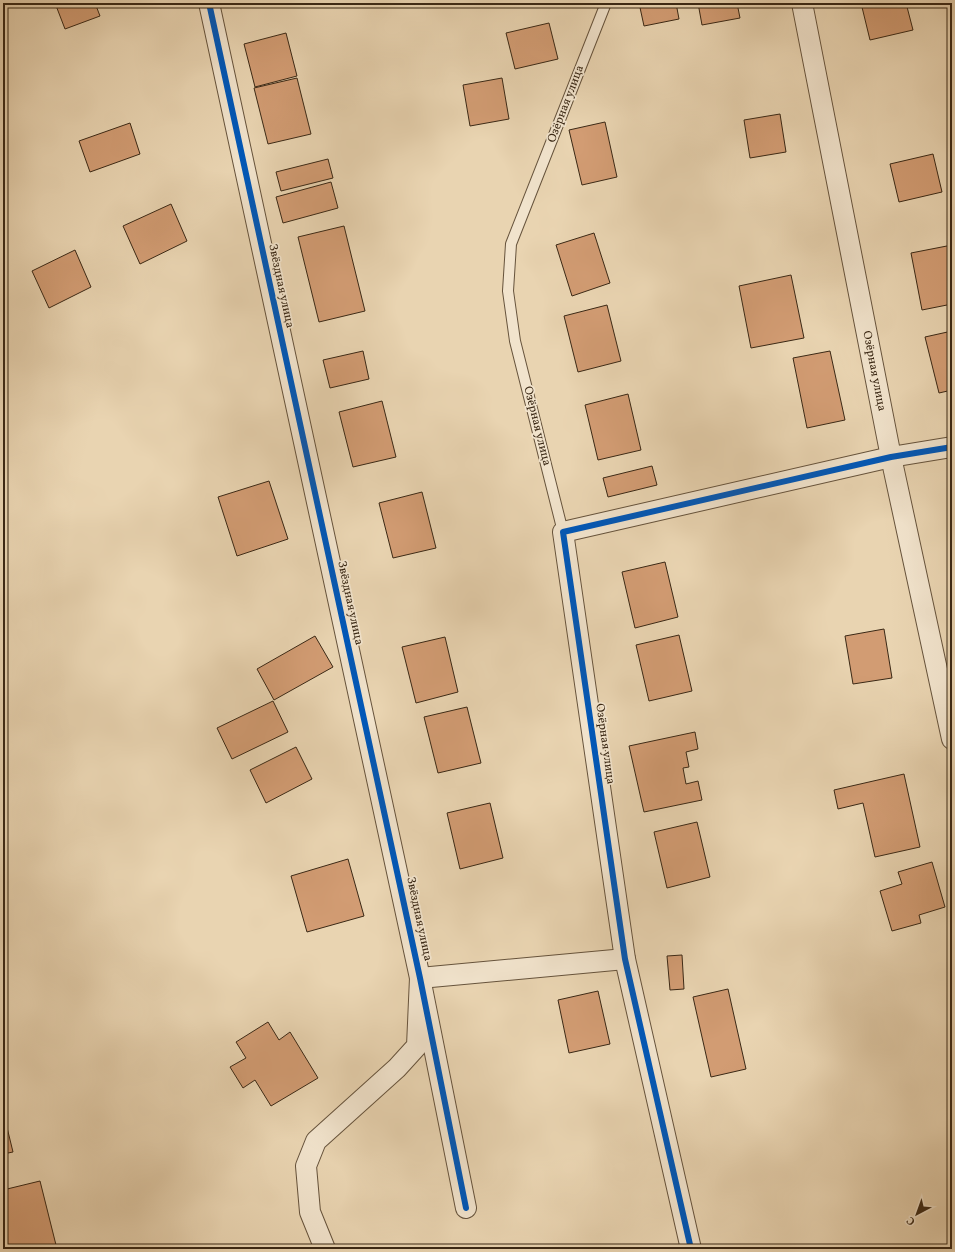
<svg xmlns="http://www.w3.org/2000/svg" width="955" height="1252" viewBox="0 0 955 1252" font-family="Vollkorn,serif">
<rect width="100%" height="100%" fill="#e9d4b1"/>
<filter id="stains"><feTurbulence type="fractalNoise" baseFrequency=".005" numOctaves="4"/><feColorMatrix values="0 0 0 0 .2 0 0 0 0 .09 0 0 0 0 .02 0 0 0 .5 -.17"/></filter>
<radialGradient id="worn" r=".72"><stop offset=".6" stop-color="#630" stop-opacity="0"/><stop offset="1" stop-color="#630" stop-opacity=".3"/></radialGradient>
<g fill="#d29c73" stroke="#3a2815">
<polygon points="55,3 95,3 100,16 65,29"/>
<polygon points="639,3 676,3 679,19 644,26"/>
<polygon points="698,3 737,3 740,18 702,25"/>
<polygon points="861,3 906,3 913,30 870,40"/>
<polygon points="549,23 558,59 515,69 506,33"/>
<polygon points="286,33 297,76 255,87 244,44"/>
<polygon points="297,78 311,134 268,144 254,88"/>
<polygon points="502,78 509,119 470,126 463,85"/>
<polygon points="780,114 786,152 750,158 744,120"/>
<polygon points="605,122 617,177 582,185 569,130"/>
<polygon points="130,123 140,154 90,172 79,141"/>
<polygon points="933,154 942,192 899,202 890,164"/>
<polygon points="328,159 333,178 281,191 276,172"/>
<polygon points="331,182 338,208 283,223 276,197"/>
<polygon points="171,204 187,241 140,264 123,226"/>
<polygon points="344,226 365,311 319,322 298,237"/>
<polygon points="594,233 610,283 572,296 556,245"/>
<polygon points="952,245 952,304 922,310 911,253"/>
<polygon points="75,250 91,287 49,308 32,271"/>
<polygon points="791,275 804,338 751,348 739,286"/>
<polygon points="607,305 621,361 578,372 564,316"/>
<polygon points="952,331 952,390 939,393 925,337"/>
<polygon points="363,351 369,379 330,388 323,360"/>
<polygon points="830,351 845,420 807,428 793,358"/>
<polygon points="628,394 641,450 598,460 585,405"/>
<polygon points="382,401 396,457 353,467 339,412"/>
<polygon points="652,466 657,485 608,497 603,478"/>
<polygon points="269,481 288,539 237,556 218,497"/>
<polygon points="422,492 436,548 393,558 379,503"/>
<polygon points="665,562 678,617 635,628 622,572"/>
<polygon points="884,629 892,678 853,684 845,636"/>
<polygon points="679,635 692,691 649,701 636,645"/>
<polygon points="315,636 333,667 274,700 257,669"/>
<polygon points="445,637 458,692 416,703 402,647"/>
<polygon points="273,701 288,732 232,759 217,728"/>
<polygon points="467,707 481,763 438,773 424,717"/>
<polygon points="695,732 698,749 686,752 689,767 683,768 686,784 698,781 702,800 644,812 629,746"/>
<polygon points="296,747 312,779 266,803 250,770"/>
<polygon points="904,774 920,847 875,857 863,803 838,809 834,790"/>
<polygon points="490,803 503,858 460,869 447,813"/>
<polygon points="697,822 710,877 667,888 654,832"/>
<polygon points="348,859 364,916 307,932 291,876"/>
<polygon points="932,862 945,907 919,915 921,923 892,931 880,891 902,884 898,872"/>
<polygon points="682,955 684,989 670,990 667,956"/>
<polygon points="728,989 746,1069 711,1077 693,997"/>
<polygon points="598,991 610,1044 569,1053 558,1000"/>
<polygon points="268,1022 279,1040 290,1032 318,1078 271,1106 255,1080 243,1088 230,1067 246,1058 236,1042"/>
<polygon points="3,1111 13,1152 3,1154"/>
<polygon points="40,1181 57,1249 3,1249 3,1190"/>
</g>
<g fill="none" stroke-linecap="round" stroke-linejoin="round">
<g stroke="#66533c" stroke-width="12">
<polyline id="service" points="563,532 515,341 508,291 511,244 606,3"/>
</g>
<g stroke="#66533c" stroke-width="22">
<g id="minor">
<polyline points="209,3 420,978 466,1208"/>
<polyline points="802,3 891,457 952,739"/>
<polyline points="325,1249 310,1212 306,1166 316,1141 397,1068 417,1046 420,978 625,959"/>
<polyline points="691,1249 625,959 563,532 891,457 952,447"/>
</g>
</g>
<use href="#service" stroke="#f1e3cc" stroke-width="10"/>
<use href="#minor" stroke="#f1e3cc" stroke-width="20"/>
<g stroke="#f1e3cc" stroke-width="8">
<g id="cycleway">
<polyline points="209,3 420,978 466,1208"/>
<polyline points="691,1249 625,959 563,532 891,457 952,447"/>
</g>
</g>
<use href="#cycleway" stroke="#0057b8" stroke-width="6"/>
</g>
<g text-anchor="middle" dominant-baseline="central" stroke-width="3.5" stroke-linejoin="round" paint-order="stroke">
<g font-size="12" fill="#3a2815" stroke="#f1e3cc">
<text transform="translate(566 104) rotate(-69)">Озёрная улица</text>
<text transform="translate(281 286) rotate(78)">Звёздная улица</text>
<text transform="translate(874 371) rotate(79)">Озёрная улица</text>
<text transform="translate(537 426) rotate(76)">Озёрная улица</text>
<text transform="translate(350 603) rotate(78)">Звёздная улица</text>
<text transform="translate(605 744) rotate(82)">Озёрная улица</text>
<text transform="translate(419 919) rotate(78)">Звёздная улица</text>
</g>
</g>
<rect width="955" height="1252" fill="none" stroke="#e9d4b1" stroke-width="16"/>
<rect x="4" y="4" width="947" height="1244" fill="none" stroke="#3a2815" stroke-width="2"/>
<rect x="8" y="8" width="939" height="1236" fill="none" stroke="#3a2815"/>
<g transform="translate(917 1214) rotate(221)" stroke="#f1e3cc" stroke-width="3" paint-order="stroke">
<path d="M0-3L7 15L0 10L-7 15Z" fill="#3a2815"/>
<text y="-6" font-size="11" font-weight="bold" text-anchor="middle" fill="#3a2815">С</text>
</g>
<rect width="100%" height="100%" filter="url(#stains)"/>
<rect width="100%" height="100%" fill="url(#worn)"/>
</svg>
